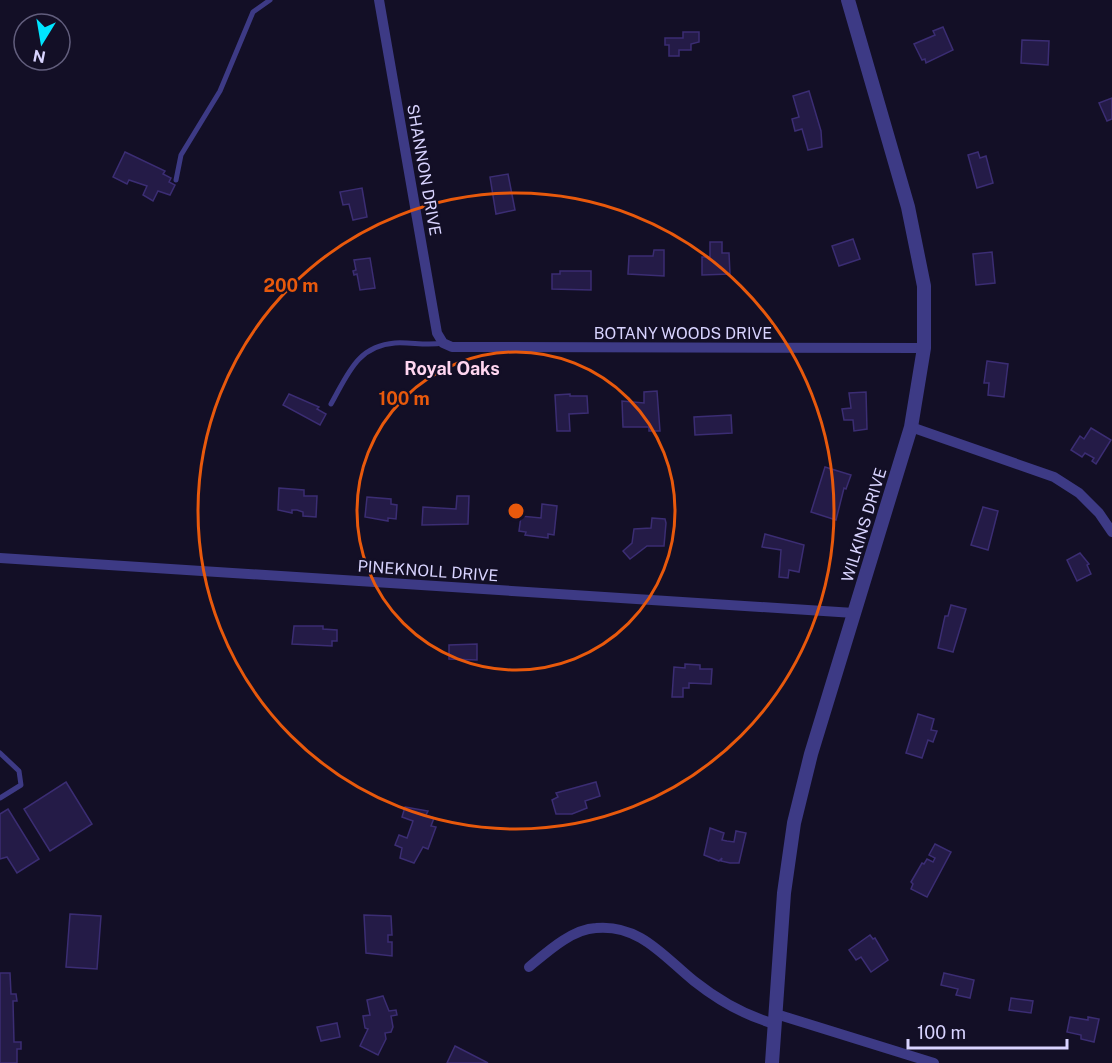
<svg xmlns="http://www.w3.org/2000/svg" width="1112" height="1063" viewBox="0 0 1112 1063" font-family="'Public Sans',sans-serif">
<rect width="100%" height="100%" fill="#130f26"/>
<g fill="#241b47" stroke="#3b2d73" stroke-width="1.5">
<polygon points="943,27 953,50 926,63 925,59 922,60 914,44 935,35 933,31"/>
<polygon points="683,32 699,32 699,42 691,44 691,50 679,50 679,56 669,56 669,45 665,45 665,38 683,38"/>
<polygon points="1022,40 1049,41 1048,65 1021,63"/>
<polygon points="809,91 821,131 822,147 808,150 802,129 795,131 792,119 799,117 793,96"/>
<polygon points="1112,98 1112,119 1107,121 1099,103"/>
<polygon points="125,152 165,171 163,174 171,178 169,182 175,185 170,195 158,191 153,201 143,195 147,186 129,180 127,184 113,177"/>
<polygon points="978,152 980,158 986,156 993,183 977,188 968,155"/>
<polygon points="508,174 515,210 496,214 490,177"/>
<polygon points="362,188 367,217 353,220 349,204 343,205 340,192"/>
<polygon points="853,239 860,259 839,266 832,246"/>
<polygon points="710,242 722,242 722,253 729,253 730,274 702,275 702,257 710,257"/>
<polygon points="654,250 664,250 664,276 628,274 629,256 653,256"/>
<polygon points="992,252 995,283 976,285 973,254"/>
<polygon points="370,258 375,288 360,290 357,274 354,275 353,271 356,270 354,260"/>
<polygon points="560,271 591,271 591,290 552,289 552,274 560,274"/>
<polygon points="987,361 1008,364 1004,397 988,395 989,383 984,383"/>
<polygon points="657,391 660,431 649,431 649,427 623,427 622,401 644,403 644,392"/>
<polygon points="866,392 867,429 854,431 853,420 844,420 842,409 851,408 849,393"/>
<polygon points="289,394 319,407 317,409 326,414 320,425 283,405"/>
<polygon points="570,394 570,396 587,396 588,413 569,414 570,431 557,431 555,395"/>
<polygon points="731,415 732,433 695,435 694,417"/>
<polygon points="1091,428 1111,440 1096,464 1092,461 1094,458 1085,453 1082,457 1071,450 1080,436 1084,439"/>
<polygon points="825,467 851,475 846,489 844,488 836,520 811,512"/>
<polygon points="279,488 304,490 304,496 317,496 316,517 303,516 303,512 297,510 292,510 292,513 278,510"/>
<polygon points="457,496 469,496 468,524 422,525 423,507 456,509"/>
<polygon points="367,497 391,499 391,504 397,505 396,519 388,518 388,521 365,517"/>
<polygon points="542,504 557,506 554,535 548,534 548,538 525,535 526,532 519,531 521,516 541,518"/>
<polygon points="983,507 998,511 988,550 971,545"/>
<polygon points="652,518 665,519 666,523 664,546 647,546 630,559 623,551 632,543 634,529 651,528"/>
<polygon points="765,534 804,545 799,572 789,570 788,578 779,577 781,550 762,547"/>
<polygon points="1080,553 1089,564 1087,565 1091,574 1077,581 1067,560"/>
<polygon points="951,605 966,609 953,652 938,648 945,616 948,616"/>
<polygon points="294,626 323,626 323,629 337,630 337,641 332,641 332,646 292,644"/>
<polygon points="477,644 477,660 449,659 449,645"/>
<polygon points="685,664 700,665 700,669 712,669 711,684 689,683 689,688 683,688 683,697 672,697 674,667 685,668"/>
<polygon points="918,714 934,719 931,730 937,731 933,742 928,740 922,758 906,753"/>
<polygon points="66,782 92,824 50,851 24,809"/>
<polygon points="596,782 600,796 585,801 587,808 572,814 556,814 552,800 558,797 556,793"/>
<polygon points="405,807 428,811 426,815 434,818 431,826 436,827 428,849 423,847 414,863 400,858 402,848 395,845 399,835 407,838 413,821 402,817"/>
<polygon points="8,809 39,859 17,873 7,857 0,859 0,814"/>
<polygon points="710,828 724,833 722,840 727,841 734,842 736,831 746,833 739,863 730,863 721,861 722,858 719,861 704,855"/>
<polygon points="935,844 951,852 927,897 911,889 913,884 911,882 922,863 924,864 927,859 933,862 935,858 929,855"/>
<polygon points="70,914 101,916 97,969 66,967"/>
<polygon points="364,915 391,916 392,935 388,935 388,942 392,942 392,956 366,953"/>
<polygon points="870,935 873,939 875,938 888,960 871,972 861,957 856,960 849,950"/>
<polygon points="0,973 10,973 11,994 16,994 17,1001 13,1001 14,1042 21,1042 21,1049 17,1049 17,1063 0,1063"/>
<polygon points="944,973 974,980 970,998 956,995 958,989 941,985"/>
<polygon points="383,996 389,1011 396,1010 397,1015 391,1016 393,1027 391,1032 385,1033 386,1039 378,1055 360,1046 368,1029 365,1028 363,1016 370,1015 367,1000"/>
<polygon points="1011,998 1033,1001 1031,1013 1009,1010"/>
<polygon points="1070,1017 1088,1020 1088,1017 1099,1019 1094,1042 1081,1039 1081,1035 1067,1032"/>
<polygon points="337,1023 340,1037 321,1041 317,1027"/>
<polygon points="455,1046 488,1063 447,1063"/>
</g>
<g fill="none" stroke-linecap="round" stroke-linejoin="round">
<g stroke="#3d3a85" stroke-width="5">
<polyline points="176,180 181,155 220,91 253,12 270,0"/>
<path d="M 331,404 C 348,374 357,346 395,343 C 411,342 427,346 443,343"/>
<polyline points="0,753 19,771 21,785 0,798"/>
</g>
<g stroke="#3d3a85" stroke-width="10">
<polyline points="379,0 437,333 443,343 452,347 924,348"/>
<polyline points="911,427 1054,477 1079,493 1099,513 1112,532"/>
<polyline points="0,558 854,613"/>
<path d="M 529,967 C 547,952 572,929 596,928 C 640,924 664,957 694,981 C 718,1000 746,1016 775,1024"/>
<polyline points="776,1014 934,1063"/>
</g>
<polyline stroke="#3d3a85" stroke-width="14" points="772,1063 784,893 794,823 811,754 911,427 924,348 924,286 908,207 848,0"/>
</g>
<g fill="none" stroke="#e8590c" stroke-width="3">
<circle cx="516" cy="511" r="159"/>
<circle cx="516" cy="511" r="318"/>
</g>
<g text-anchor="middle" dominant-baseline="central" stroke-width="4.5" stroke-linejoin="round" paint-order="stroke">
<g font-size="16" fill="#d9d4ff" stroke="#130f26">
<text transform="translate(424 170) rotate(80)">SHANNON DRIVE</text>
<text x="683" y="333">BOTANY WOODS DRIVE</text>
<text transform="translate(864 525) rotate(-73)">WILKINS DRIVE</text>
<text transform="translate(428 571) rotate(4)">PINEKNOLL DRIVE</text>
</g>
<g font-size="18" font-weight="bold" fill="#ffd6f0" stroke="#130f26">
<text x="452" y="368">Royal Oaks</text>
</g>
</g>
<circle cx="516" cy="511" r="9" fill="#e8590c" stroke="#130f26" stroke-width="3"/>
<g font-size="18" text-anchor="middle" font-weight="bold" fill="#e8590c" stroke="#130f26" stroke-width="4.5" stroke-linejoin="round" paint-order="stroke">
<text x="291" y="292">200 m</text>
<text x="404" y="405">100 m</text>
</g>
<g transform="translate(42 42) rotate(191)"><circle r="28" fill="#130f26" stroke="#625e7d" stroke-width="1.5"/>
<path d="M0-4.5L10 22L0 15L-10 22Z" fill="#00e5ff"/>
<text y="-9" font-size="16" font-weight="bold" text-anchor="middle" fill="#d9d4ff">N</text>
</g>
<path d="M908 1039v9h159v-9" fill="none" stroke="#d9d4ff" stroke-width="3"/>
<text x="917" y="1039" font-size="18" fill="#d9d4ff" stroke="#130f26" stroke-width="4.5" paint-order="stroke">100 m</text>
</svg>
